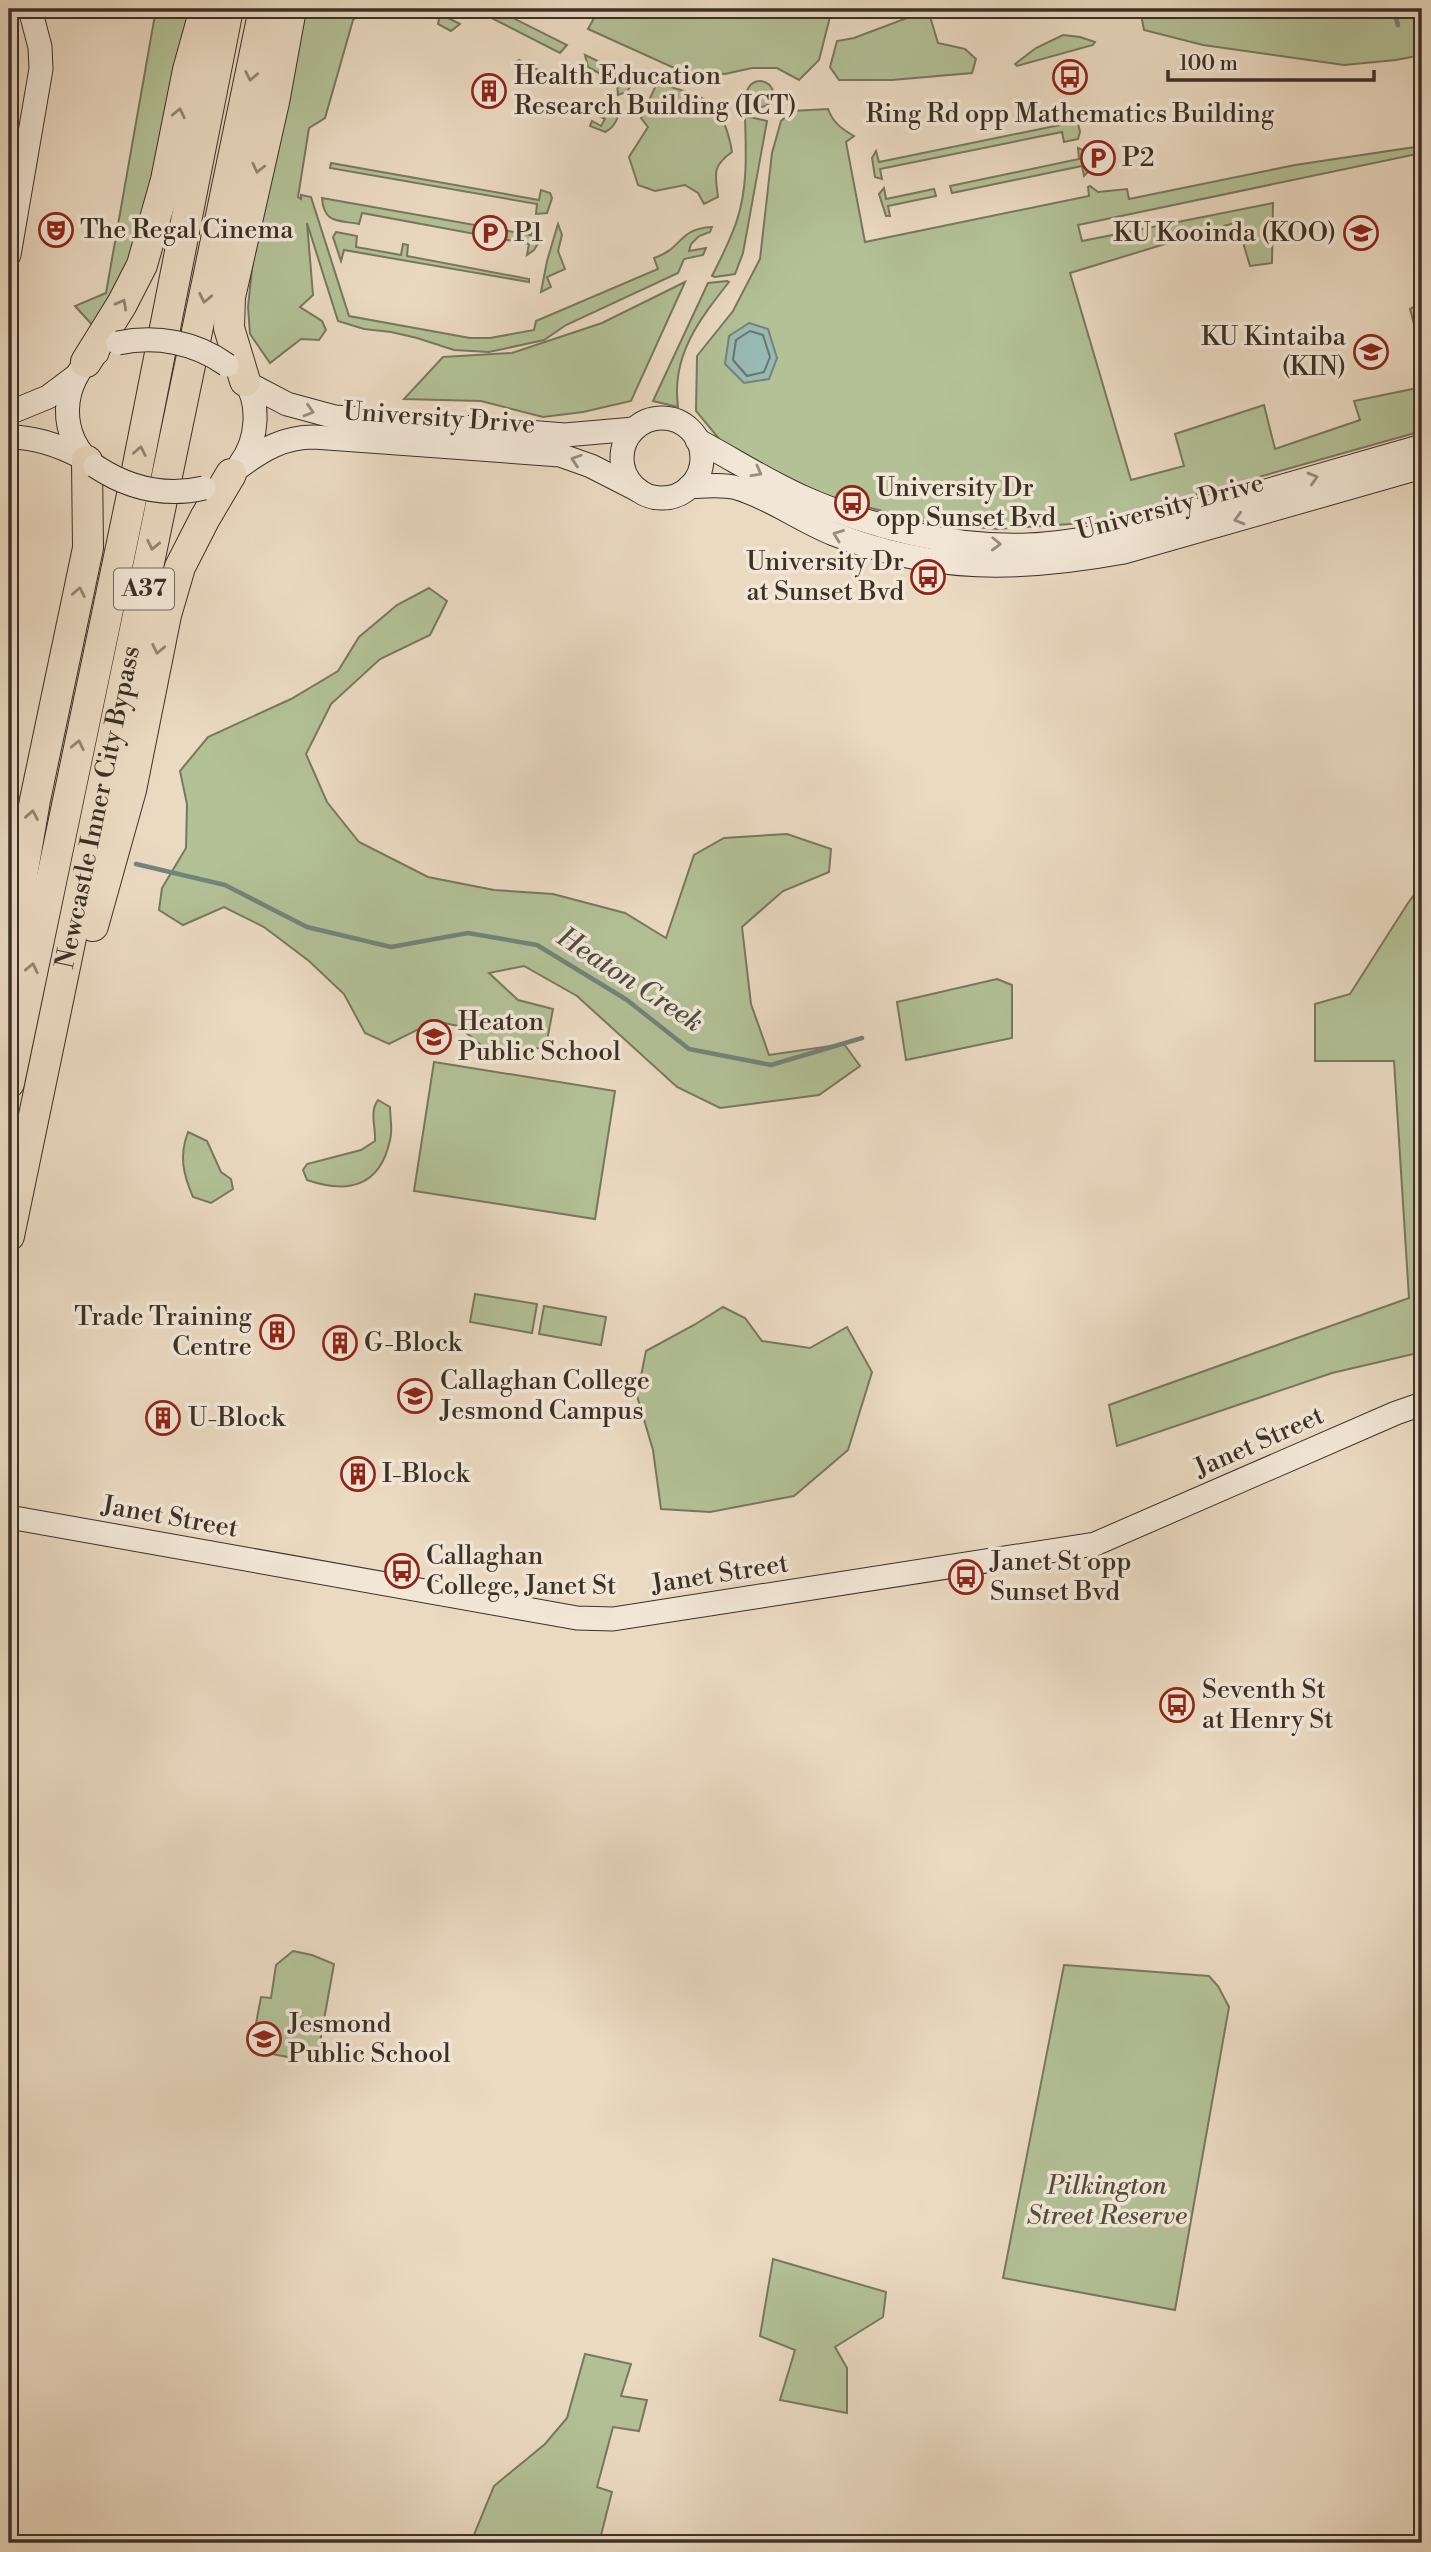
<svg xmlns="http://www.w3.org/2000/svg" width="1431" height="2552" viewBox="0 0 1431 2552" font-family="'Libre Bodoni',serif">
<rect width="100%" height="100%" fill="#ebdac2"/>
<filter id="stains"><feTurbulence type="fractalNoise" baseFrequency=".00286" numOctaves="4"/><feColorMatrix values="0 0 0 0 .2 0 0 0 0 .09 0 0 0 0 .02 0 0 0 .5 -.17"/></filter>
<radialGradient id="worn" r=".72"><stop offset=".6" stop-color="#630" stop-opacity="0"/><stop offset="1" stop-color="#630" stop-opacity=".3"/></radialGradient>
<g fill="#b3c197" stroke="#78785f" stroke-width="2">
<polygon points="156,9 197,9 144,238 95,328 75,306 106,293"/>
<path d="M 303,9 L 364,9 L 353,20 L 325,118 L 309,128 L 298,197 L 301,199 L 301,195 L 311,197 L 349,316 L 470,338 L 490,338 L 534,330 L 536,321 L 658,269 L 654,258 C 684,248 677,229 712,227 L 710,232 L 699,236 L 691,244 L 689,251 L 706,248 L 703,255 L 684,259 L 678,273 L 566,325 L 544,340 L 489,352 L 454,350 L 417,338 L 391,332 L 364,329 L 338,321 L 307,223 L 313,295 L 300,307 L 322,321 L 326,330 L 319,340 L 301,339 L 270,363 L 250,334 L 248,307 L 254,250 Z"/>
<polygon points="474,9 495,9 567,45 560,53"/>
<polygon points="599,9 832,9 819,60 799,80 777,68 752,68 725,74 683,72 588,29"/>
<polygon points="1140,9 1422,9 1422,55 1396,60 1344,65 1203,45 1144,30"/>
<polygon points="928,10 938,43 965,49 976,59 972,73 892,80 839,80 830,67 837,41 854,38"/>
<polygon points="440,14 460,24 451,31 438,24"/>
<polygon points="1063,35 1080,37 1095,42 1093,45 1017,66 1015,64 1036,48"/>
<polygon points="585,55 625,74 630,87 627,92 618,95 617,83 588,67"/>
<polygon points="519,60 552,77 555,85 513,63"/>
<circle cx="760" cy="94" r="13"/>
<path d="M 657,83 C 704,97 723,98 732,152 C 712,166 715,174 718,197 L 704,204 L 698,193 L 685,185 L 655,191 L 638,185 L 629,157 L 648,127 L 641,118 Z"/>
<path d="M 618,105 C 621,116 614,128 605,132 L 590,126 L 592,121 L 601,126 L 605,119 L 595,114 L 599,108 L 609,112 Z"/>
<path d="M 828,109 C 833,123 842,129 854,136 L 846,142 L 865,242 L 1089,196 L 1088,187 L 1090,186 L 1098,192 L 1127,189 L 1129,199 L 1295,165 L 1422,146 L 1422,153 L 1078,225 L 1082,241 L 1273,203 L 1272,263 L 1250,266 L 1237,222 L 1070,273 L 1131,480 L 1184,466 L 1175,434 L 1264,405 L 1275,449 L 1360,420 L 1354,401 L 1422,387 L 1422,431 L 1099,522 L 997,529 L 931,523 L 830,498 L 725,446 L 696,411 L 697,356 L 733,311 L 760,259 L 772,153 L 781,121 L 792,111 Z"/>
<polygon points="1070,112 1076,115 1080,132 1078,139 1064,142 1062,132 880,169 882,179 875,177 872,158 876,151 879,162 1060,125 1058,114"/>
<path d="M 745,116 L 767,121 L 743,253 L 735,274 L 715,277 L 712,276 C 721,258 731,239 737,220 C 748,187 746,151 745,116 Z"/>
<polygon points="1078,148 1085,151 1089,171 1084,176 1082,166 952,193 950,186 1079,159"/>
<polygon points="331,163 539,200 541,190 550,193 552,198 547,213 536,214 537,204 330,168"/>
<polygon points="884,188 886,199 934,189 936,196 888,206 890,216 886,216 879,194"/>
<path d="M 322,198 L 531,235 L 533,227 L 537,229 L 540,240 L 534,250 L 527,255 L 529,244 L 362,213 L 359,224 C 338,220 324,224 322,198 Z"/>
<polygon points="558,224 562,235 558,251 565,269 547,277 551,287 541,292 547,261"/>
<polygon points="336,232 357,236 356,247 401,255 403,244 408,245 407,256 529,279 529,282 344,250 341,261 333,237"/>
<path d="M 727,281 L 729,282 C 699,320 671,356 678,407 L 653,401 L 708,283 Z"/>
<polygon points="685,282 631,401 583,412 543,417 481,401 404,399 443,357 512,353 602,323"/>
<polygon points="1422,302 1422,354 1410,309"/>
<polygon points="429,588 447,601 430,635 380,659 331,704 306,754 327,802 359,842 428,877 494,890 553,894 625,913 666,938 694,855 724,838 787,834 831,849 829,872 783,891 742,927 751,1004 769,1055 844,1044 860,1066 819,1095 720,1108 677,1087 577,996 524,966 489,973 518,1000 553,1009 546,1046 498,1059 458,1026 435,1021 389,1044 365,1033 344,994 309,961 264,927 224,907 183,925 159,910 162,888 186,848 187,804 180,771 208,737 291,699 338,671 359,637 397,605"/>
<polygon points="1422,884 1422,1352 1332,1373 1117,1446 1109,1405 1409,1298 1394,1061 1315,1061 1315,1004 1350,994 1408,903"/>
<polygon points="997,979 1012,985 1012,1038 906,1060 897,1002"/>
<polygon points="434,1062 615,1091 595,1219 414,1191"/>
<path d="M 378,1100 L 390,1107 C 390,1117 393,1130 390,1140 C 380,1187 348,1194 307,1180 L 303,1170 L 307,1164 L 361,1150 L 375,1141 C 376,1127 369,1112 378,1100 Z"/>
<path d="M 188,1132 L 207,1141 L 221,1172 L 231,1179 L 233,1189 L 211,1203 L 193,1197 C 183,1174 179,1156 188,1132 Z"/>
<polygon points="475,1294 537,1304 532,1333 470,1322"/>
<polygon points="544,1306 606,1317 601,1345 539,1334"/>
<polygon points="723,1307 745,1318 762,1341 810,1348 847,1327 872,1372 848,1450 794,1496 710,1512 661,1509 653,1450 637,1396 646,1351 694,1325"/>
<polygon points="293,1951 312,1955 334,1964 318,2053 295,2048 293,2058 251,2050 261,1997 271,1998 276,1965"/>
<polygon points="1064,1965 1209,1976 1218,1986 1229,2007 1175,2310 1003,2278"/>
<polygon points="773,2259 886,2292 883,2317 835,2347 847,2368 847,2413 780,2400 795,2350 760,2336"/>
<polygon points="585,2354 631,2364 621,2396 647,2400 639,2431 613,2427 597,2487 612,2492 599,2543 575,2543 540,2538 537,2543 471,2542 494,2486 545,2444 567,2418"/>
</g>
<polygon fill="#98bab4" stroke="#73837c" stroke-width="2" points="749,323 768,329 777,358 769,379 744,383 725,364 729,336"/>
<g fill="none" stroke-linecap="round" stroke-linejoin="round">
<polygon stroke="#6a756e" stroke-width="2" points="750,331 763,335 770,357 764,372 747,376 733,360 736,340"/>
<g stroke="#73837c" stroke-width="4.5">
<polyline points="1393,9 1398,25"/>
<polyline points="136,864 225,885 307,927 391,947 468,933 537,945 627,1000 689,1049 771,1065 862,1038"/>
</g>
<g stroke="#3c3027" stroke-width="25">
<g id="secondary">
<polyline points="9,255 41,69 40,47 30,9"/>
<polyline points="247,383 287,404 335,417 565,435 634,429"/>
<polyline points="9,413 48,397 76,376"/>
<circle cx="662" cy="458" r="40"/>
<path d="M 9,437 C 36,437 59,445 83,458"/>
<path d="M 697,440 C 731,458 765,480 800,496 C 870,527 951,548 1028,545 C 1060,544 1092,538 1123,532 L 1422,446"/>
<path d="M 240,464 C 258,440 261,402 243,378"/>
<path d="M 95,466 C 57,439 59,380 97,353"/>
<path d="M 238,468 C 262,450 283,437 314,437 L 560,455 L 591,466 L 638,490"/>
<path d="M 689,487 C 705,486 722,484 737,488 C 771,498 801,521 834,534 C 934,573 1020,571 1124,552 L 1422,467"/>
<polyline points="9,1517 577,1618 613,1619 1095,1544 1396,1413 1422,1404"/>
</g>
</g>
<g stroke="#3c3027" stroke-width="32">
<g id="highway">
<polyline points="86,362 122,304 142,265 166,180 188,70 205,9"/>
<polyline points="245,381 229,328 230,297 274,102 291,9"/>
<polyline points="93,926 131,790 166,615 180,567 205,518 231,474"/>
<polyline points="9,952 35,800 88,548 87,461"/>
<polyline points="9,1083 133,490 228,9"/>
<path id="s1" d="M 9,1236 L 264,9"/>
</g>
</g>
<use href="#secondary" stroke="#f2e7d7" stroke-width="23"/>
<use href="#highway" stroke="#ebdac2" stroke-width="30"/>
<g stroke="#3c3027" stroke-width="25" stroke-linecap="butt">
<g id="secondary-bridge">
<path d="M 118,343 C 156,335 195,342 227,365"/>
<path d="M 95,466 C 128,488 165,497 204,488"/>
</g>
</g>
<use href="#secondary-bridge" stroke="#f2e7d7" stroke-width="23"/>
</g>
<defs><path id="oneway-chevron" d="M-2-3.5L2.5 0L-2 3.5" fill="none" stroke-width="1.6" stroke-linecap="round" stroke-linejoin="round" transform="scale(1.75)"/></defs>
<g stroke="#948574">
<use href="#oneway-chevron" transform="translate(251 76) rotate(101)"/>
<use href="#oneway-chevron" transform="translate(179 113) rotate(-78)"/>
<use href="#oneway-chevron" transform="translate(258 168) rotate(103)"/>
<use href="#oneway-chevron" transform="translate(205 298) rotate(102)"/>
<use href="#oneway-chevron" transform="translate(122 304) rotate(-61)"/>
<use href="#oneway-chevron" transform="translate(140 451) rotate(-79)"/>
<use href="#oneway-chevron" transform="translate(153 545) rotate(102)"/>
<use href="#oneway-chevron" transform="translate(79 592) rotate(-79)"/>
<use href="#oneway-chevron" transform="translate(158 649) rotate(102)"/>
<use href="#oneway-chevron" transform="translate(78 745) rotate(-78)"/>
<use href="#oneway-chevron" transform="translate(32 815) rotate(-80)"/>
<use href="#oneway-chevron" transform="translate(32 968) rotate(-78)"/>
</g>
<g stroke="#978c7f">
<use href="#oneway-chevron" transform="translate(309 411) rotate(17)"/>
<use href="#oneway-chevron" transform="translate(576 460) rotate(-162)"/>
<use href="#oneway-chevron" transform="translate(757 472) rotate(29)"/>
<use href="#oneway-chevron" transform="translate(1313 478) rotate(-16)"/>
<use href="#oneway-chevron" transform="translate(1239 519) rotate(164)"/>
<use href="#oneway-chevron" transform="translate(838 535) rotate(-159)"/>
<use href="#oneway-chevron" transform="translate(996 544) rotate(2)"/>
</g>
<defs>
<g id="bus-ring" transform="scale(1.75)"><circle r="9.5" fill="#f2e7d7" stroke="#8f2418" stroke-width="1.5"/><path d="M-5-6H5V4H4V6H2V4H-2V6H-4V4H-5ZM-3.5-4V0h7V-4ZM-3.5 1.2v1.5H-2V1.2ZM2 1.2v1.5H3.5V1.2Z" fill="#8f2418"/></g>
<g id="building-ring" transform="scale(1.75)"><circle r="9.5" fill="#f2e7d7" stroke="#8f2418" stroke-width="1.5"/><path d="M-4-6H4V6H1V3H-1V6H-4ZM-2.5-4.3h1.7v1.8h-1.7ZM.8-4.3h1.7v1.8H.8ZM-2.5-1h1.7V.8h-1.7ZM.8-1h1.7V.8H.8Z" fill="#8f2418"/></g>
<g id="parking-ring" transform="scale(1.75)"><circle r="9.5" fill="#f2e7d7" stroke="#8f2418" stroke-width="1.5"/><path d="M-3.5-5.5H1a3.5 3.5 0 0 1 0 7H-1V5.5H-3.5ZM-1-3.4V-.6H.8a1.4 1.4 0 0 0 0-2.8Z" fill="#8f2418"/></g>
<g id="theatre-ring" transform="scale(1.75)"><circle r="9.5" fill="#f2e7d7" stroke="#8f2418" stroke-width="1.5"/><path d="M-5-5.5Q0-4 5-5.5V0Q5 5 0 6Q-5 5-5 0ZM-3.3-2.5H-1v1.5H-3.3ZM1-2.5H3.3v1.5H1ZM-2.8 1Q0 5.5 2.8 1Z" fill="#8f2418"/></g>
<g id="school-ring" transform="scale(1.75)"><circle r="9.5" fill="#f2e7d7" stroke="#8f2418" stroke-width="1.5"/><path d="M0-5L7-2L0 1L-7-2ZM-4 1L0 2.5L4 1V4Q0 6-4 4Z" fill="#8f2418"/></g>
</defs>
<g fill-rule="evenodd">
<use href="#bus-ring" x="1070" y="77"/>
<use href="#building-ring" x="489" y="91"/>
<use href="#parking-ring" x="1098" y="158"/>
<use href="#theatre-ring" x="56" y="230"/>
<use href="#parking-ring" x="490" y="233"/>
<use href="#school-ring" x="1361" y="233"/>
<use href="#school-ring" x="1371" y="352"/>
<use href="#bus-ring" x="852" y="503"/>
<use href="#bus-ring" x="928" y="577"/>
<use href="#school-ring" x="434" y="1037"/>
<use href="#building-ring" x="277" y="1332"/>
<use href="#building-ring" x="340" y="1343"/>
<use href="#school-ring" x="415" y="1396"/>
<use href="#building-ring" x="163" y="1418"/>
<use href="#building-ring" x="358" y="1474"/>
<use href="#bus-ring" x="402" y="1571"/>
<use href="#bus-ring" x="966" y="1577"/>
<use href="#bus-ring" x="1177" y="1705"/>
<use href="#school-ring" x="264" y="2039"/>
</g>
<g text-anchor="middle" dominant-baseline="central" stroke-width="7" stroke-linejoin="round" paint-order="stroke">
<rect fill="#f2e7d7" stroke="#73675c" stroke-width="2" x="114" y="568.5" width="60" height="41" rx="5"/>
<g font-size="24" font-weight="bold" fill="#3c3027">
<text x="144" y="589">A37</text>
</g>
<g font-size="26" fill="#3c3027" stroke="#f2e7d7" text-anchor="start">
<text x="514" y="76">Health Education<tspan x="514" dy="30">Research Building (ICT)</tspan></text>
<text x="1070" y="114" text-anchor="middle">Ring Rd opp Mathematics Building</text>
<text x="1122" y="158">P2</text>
<text x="80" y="230">The Regal Cinema</text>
<text x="514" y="233">P1</text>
<text x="1336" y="233" text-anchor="end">KU Kooinda (KOO)</text>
<text x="1346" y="337" text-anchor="end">KU Kintaiba<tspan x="1346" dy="30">(KIN)</tspan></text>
<text x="876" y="488">University Dr<tspan x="876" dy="30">opp Sunset Bvd</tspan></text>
<text x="904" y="562" text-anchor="end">University Dr<tspan x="904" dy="30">at Sunset Bvd</tspan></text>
<text x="458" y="1022">Heaton<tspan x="458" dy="30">Public School</tspan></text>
<text x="252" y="1317" text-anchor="end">Trade Training<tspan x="252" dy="30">Centre</tspan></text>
<text x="364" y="1343">G-Block</text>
<text x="440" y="1381">Callaghan College<tspan x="440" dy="30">Jesmond Campus</tspan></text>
<text x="188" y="1418">U-Block</text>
<text x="382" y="1474">I-Block</text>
<text x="426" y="1556">Callaghan<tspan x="426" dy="30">College, Janet St</tspan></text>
<text x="990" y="1562">Janet St opp<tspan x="990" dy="30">Sunset Bvd</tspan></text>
<text x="1202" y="1690">Seventh St<tspan x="1202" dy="30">at Henry St</tspan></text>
<text x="288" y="2024">Jesmond<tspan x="288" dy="30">Public School</tspan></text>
</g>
<g font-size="26" fill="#3c3027" stroke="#f2e7d7">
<text transform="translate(439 418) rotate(4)">University Drive</text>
<text transform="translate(1170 507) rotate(-15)">University Drive</text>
<text stroke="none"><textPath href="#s1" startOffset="438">Newcastle Inner City Bypass</textPath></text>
<text transform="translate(1259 1442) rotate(-24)">Janet Street</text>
<text transform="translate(170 1517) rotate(10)">Janet Street</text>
<text transform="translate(720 1574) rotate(-9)">Janet Street</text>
</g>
<g font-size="26" font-style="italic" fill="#544d3d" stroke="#f2e7d7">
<text x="1107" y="2186">Pilkington<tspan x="1107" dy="30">Street Reserve</tspan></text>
</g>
<g font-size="28" font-style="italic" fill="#4e4c43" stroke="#f2e7d7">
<text transform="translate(630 980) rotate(33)">Heaton Creek</text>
</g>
</g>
<rect width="1431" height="2552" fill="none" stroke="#ebdac2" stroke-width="35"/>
<rect x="10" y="10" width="1410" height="2531" fill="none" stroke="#3c3027" stroke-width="3.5"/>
<rect x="18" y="18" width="1396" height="2517" fill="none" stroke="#3c3027" stroke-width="2"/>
<path d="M1168 70v10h206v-10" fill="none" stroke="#3c3027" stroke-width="3.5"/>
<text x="1179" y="70" font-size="21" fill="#3c3027" stroke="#f2e7d7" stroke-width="5" paint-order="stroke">100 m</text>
<rect width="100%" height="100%" filter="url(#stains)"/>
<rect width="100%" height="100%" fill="url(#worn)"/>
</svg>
